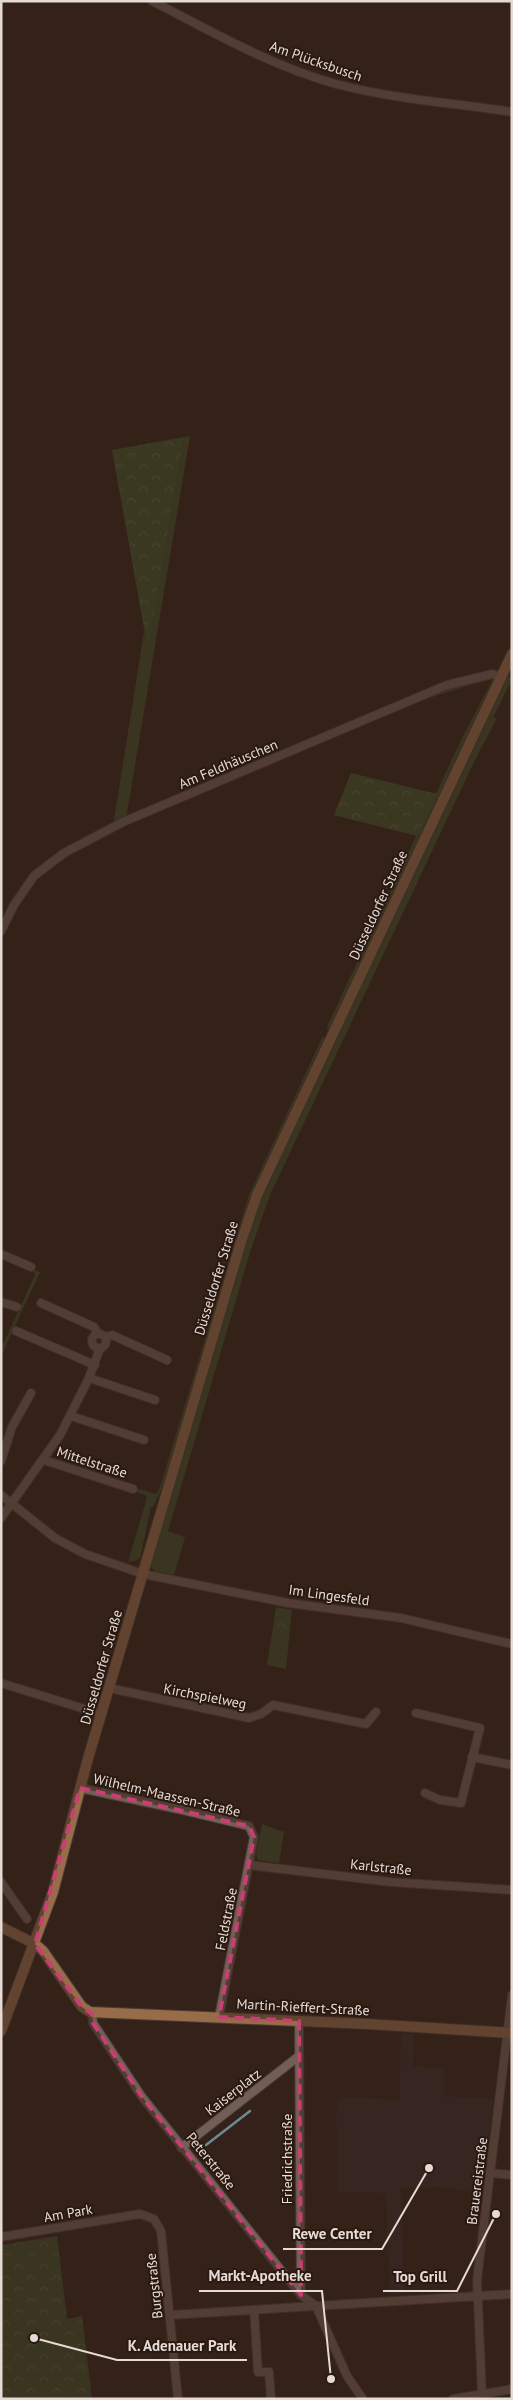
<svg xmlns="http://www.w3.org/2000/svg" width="513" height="2400" viewBox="0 0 513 2400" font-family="'PT Sans',sans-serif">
<defs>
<pattern id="forest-crowns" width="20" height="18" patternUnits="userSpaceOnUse" patternTransform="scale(1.25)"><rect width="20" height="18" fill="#44522c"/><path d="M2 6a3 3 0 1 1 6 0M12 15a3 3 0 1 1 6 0" fill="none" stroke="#5f6a4a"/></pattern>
<pattern id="park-crowns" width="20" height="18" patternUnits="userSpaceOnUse" patternTransform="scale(1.25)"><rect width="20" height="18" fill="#3e4c28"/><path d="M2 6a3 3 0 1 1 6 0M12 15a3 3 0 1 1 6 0" fill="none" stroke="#5a6546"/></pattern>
</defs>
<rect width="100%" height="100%" fill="#34221a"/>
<polygon fill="#3b282d" points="401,2034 414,2034 413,2066 443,2068 445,2096 493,2099 482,2193 438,2187 401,2188 404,2293 390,2294 386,2193 337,2192 337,2127 335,2127 338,2102 345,2097 399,2100"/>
<g fill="#3e4c28">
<polygon points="190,436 126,819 113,826 144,632 148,649 184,437"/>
<polygon points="507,675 512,679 493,718 497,718 474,762 270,1195 251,1249 168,1531 185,1537 174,1575 155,1571 151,1567 152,1560 258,1205"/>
<path d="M 488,677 L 493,678 L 494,681 L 330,1028 L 326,1029 L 462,738 L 493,679 C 416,698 343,732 270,763 C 191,796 106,827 37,878 L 65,855 L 124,825 L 449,688 Z"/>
<polygon points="323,1036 324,1039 252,1196 166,1479 153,1507 151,1507 140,1558 135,1561 128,1562 147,1498 145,1495 132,1491 133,1487 156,1494 160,1487 249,1195"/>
<polygon points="33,1270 40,1272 1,1356 1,1349 35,1275"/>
<polygon points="276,1607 292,1610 286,1669 267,1665"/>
<polygon points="262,1824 284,1832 279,1863 258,1860 256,1855"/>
</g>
<g fill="url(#forest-crowns)">
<polygon points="184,437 148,650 112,450"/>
<polygon points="351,773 437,794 417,836 334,815"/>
</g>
<g fill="url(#park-crowns)">
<polygon points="287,1618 284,1646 276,1638 278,1623"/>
<polygon points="57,2236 67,2319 82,2316 92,2399 1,2399 1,2245"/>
</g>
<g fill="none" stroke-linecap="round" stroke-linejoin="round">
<polyline stroke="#6a8b94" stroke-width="2.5" points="206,2145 250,2111"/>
<g stroke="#4c3d37" stroke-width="10">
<g id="street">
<path d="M 152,1 C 211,31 271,66 336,84 C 393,99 453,103 512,112"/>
<polyline points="1,931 14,905 34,876 64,853 123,822 447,685 492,674 501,677"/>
<polyline points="1,1254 31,1267"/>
<polyline points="1,1302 17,1307"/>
<polyline points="41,1303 94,1327 98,1334"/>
<polyline points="16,1331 95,1365"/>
<circle cx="99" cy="1341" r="7"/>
<polyline points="106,1337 112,1335 167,1360"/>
<polyline points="89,1378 155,1400"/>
<polyline points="71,1416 144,1440"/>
<polyline points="44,1460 133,1489"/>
<polyline points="1,1461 12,1427 31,1393"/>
<polyline points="1,1495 55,1538 85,1554 143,1574 288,1603 401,1618 512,1644"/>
<polyline points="1,1518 60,1435 89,1378 100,1348"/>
<polyline points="1,1683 101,1714"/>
<polyline points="109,1688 249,1718 261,1714 273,1705 366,1724 376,1712"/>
<polyline points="416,1713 480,1728 461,1803 440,1800 425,1793"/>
<polyline points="472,1757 512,1765"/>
<polyline points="80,1788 178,1809 249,1826 254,1837 219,2017"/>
<polyline points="249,1865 391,1882 512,1890"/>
<polyline points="1,1882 27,1919"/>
<polyline points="92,2013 93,2023 142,2097 301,2295 316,2306 347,2376 363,2399"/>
<polyline points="299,2021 301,2295"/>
<polyline points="181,2148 299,2056"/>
<polyline points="490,2173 512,2175"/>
<polyline points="1,2237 140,2214 154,2219 161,2231 178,2399"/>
<polyline points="254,2310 258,2372 269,2372 271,2399"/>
<polyline points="170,2315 512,2294"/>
<polyline points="482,2393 477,2280 512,1995"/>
<polyline points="453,2399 512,2389"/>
</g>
</g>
<g stroke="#4c3d37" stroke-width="12">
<g id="secondary">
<polyline points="1,1927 35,1944 43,1951 82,2007 90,2012 367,2024 512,2033"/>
<polyline points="1,2031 53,1892 87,1762 241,1242 257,1195 512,654"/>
</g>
</g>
<use href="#street" stroke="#735e55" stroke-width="8"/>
<use href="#secondary" stroke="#996c49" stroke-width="10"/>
</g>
<path d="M0 0H513V2400H0ZM 80,1788 L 249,1826 L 254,1837 L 219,2017 L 299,2021 L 301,2295 L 142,2097 L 93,2023 L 92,2014 L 82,2007 L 35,1944 Z" fill="#34221a" fill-opacity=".55" fill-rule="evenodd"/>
<path fill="none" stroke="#c93f73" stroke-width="4" stroke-dasharray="10 6" stroke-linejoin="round" d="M 80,1788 L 249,1826 L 254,1837 L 219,2017 L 299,2021 L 301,2295 L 142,2097 L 93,2023 L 92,2014 L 82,2007 L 35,1944 Z"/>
<g text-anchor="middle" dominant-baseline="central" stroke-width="4" stroke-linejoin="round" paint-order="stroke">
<g font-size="14" fill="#e6dad4" stroke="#2a1911">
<text transform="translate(316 61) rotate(19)">Am Plücksbusch</text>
<text transform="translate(228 764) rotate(-23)">Am Feldhäuschen</text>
<text transform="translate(378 905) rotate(-65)">Düsseldorfer Straße</text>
<text transform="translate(216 1278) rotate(-73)">Düsseldorfer Straße</text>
<text transform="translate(92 1462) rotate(18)">Mittelstraße</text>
<text transform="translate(329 1595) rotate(8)">Im Lingesfeld</text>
<text transform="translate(101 1667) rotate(-74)">Düsseldorfer Straße</text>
<text transform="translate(205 1696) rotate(11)">Kirchspielweg</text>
<text transform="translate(167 1795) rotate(13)">Wilhelm-Maassen-Straße</text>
<text transform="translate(381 1867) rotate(6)">Karlstraße</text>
<text transform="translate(226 1919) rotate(-79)">Feldstraße</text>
<text transform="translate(303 2007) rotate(3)">Martin-Rieffert-Straße</text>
<text transform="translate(233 2092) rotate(-38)">Kaiserplatz</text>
<text transform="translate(287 2159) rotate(-90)">Friedrichstraße</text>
<text transform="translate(211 2161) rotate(51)">Peterstraße</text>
<text transform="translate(477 2181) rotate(-83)">Brauereistraße</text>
<text transform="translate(68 2213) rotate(-10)">Am Park</text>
<text transform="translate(154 2286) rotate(-96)">Burgstraße</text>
</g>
</g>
<path fill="none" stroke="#e6dad4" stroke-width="2" d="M429 2168L382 2249H283M331 2379L322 2291H199M496 2214L457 2291H383M34 2338L117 2360H247"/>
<g fill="#e6dad4" stroke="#2a1911" stroke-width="2">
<circle cx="429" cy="2168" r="5"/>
<circle cx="331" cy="2379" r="5"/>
<circle cx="496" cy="2214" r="5"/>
<circle cx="34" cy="2338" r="5"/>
</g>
<g font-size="15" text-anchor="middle" font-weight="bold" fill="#e6dad4" stroke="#2a1911" stroke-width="4" stroke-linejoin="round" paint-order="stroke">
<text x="332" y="2239">Rewe Center</text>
<text x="260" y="2281">Markt-Apotheke</text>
<text x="420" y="2282">Top Grill</text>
<text x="182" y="2351">K. Adenauer Park</text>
</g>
<rect width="513" height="2400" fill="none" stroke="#e6dad4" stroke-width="5"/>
</svg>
